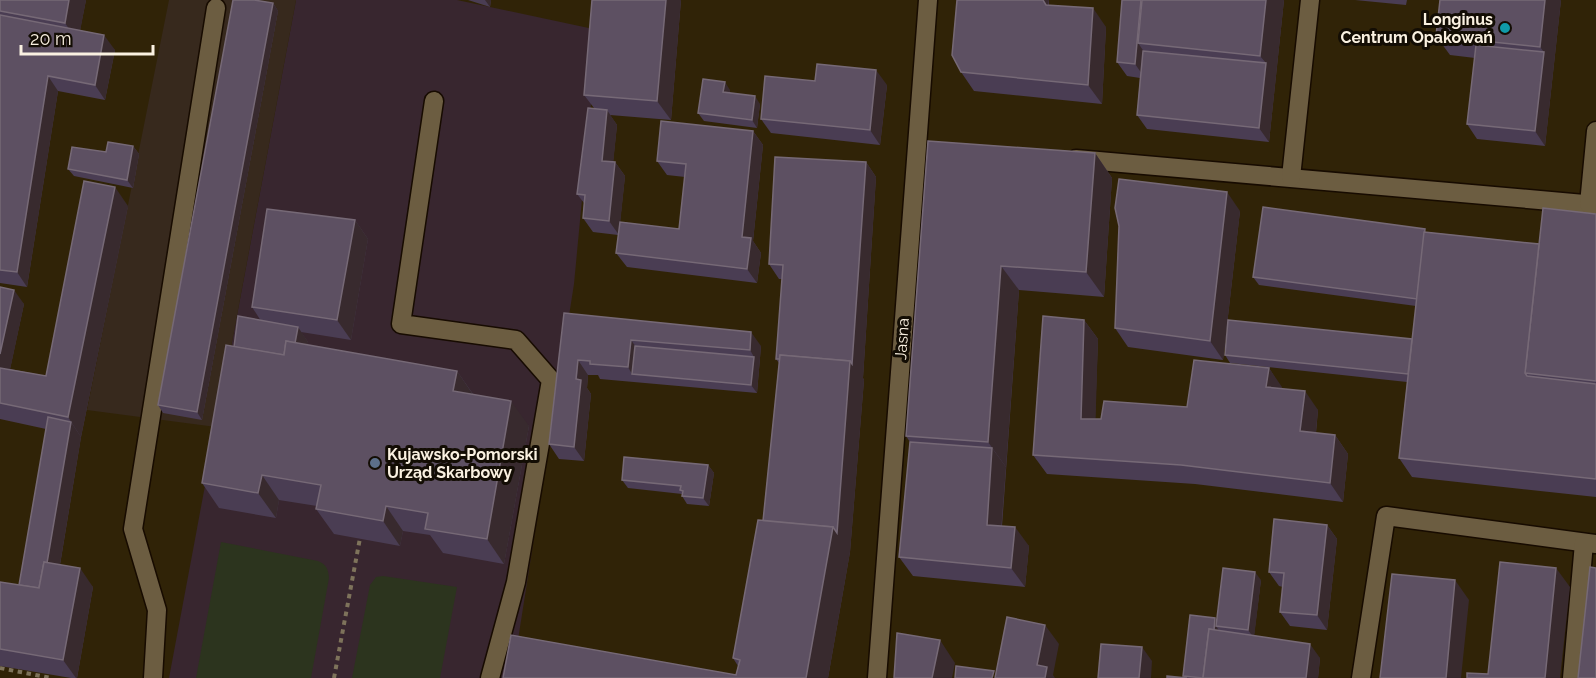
<svg xmlns="http://www.w3.org/2000/svg" width="1596" height="678" viewBox="0 0 1596 678" font-family="Raleway,sans-serif">
<rect width="100%" height="100%" fill="#302307"/>
<polygon fill="#38262f" points="296,0 457,0 598,30 574,284 512,678 169,678"/>
<polygon fill="#37291d" points="169,0 296,0 216,427 87,410"/>
<g fill="#2c341e">
<path d="M 221,542 L 318,561 C 327,565 328,569 329,578 L 311,678 L 196,678 Z"/>
<polygon points="383,576 457,587 440,678 352,678 370,585 376,577"/>
</g>
<g fill="none" stroke-linecap="round" stroke-linejoin="round">
<g stroke="#170b00" stroke-width="21">
<g id="lane">
<polyline points="434,101 401,324 516,340 551,380 516,582 490,678"/>
<polyline points="1076,159 1596,205"/>
<polyline points="1291,177 1310,0"/>
<polyline points="1589,204 1596,131"/>
<polyline points="153,678 157,610 133,529 216,8"/>
<polyline points="1361,678 1386,516 1596,544"/>
<polyline points="1572,678 1584,543"/>
</g>
</g>
<g stroke="#170b00" stroke-width="21">
<polyline id="street" points="877,678 928,0"/>
</g>
<g stroke="#7e735b" stroke-width="4" stroke-dasharray="4.5 4.5" stroke-linecap="butt">
<polyline points="0,668 51,678"/>
<polyline points="334,678 360,538"/>
</g>
<use href="#lane" stroke="#6c5d41" stroke-width="18"/>
<use href="#street" stroke="#6c5d41" stroke-width="18"/>
</g>
<g fill="#4a3d53">
<polygon points="0,0 86,0 80,30 115,50 105,100 58,91 27,287 0,283"/>
<polygon points="468,0 491,0 490,7"/>
<polygon points="592,0 681,0 671,120 610,115 617,125 613,162 615,162 625,176 620,222 679,229 685,177 667,175 657,161 753,131 763,145 753,241 761,253 757,283 627,267 616,253 618,235 593,232 583,218 584,203 577,194 594,108 584,95"/>
<polygon points="957,0 1049,0 1049,5 1106,27 1102,104 974,91 961,72"/>
<polygon points="1122,0 1284,0 1269,142 1147,129 1137,115 1140,78 1127,76 1117,62"/>
<polygon points="1355,0 1407,0 1406,5"/>
<polygon points="1561,0 1545,146 1477,139 1467,124 1475,58 1450,55 1436,36"/>
<polygon points="273,3 278,11 202,420 163,413 158,405"/>
<polygon points="887,85 880,145 771,133 761,119"/>
<polygon points="730,90 730,93 760,104 757,128 704,121 698,113"/>
<polygon points="928,141 1095,153 1112,178 1104,297 1019,290 1002,526 1029,546 1025,587 913,576 899,557 910,442 906,436"/>
<polygon points="133,146 139,154 133,188 74,176 68,169 106,152"/>
<polygon points="866,162 876,177 863,378 864,380 850,552 828,678 503,678 736,675 738,666 733,658 763,521 779,363 776,359 782,279 779,279 769,264"/>
<polygon points="128,206 81,437 60,565 93,587 77,678 71,678 0,666 0,582 19,585 46,429 0,419 0,287 24,304 10,369 46,376"/>
<polygon points="1240,211 1223,360 1128,347 1115,328"/>
<polygon points="1596,214 1596,497 1412,477 1399,458 1407,382 1230,363 1225,355 1412,339 1416,306 1259,285 1253,277 1427,232 1539,244"/>
<polygon points="355,220 368,239 351,340 301,332 308,342 307,345 457,371 473,394 529,426 504,564 443,553 430,535 403,531 400,546 334,534 316,509 317,506 279,500 276,518 219,508 202,483 234,347 261,321 252,307"/>
<polygon points="564,313 761,346 757,393 600,379 598,375 588,375 587,388 591,394 584,461 559,459 549,444"/>
<polygon points="1084,320 1098,339 1095,419 1101,419 1187,407 1269,368 1282,389 1318,410 1316,433 1335,435 1348,454 1343,502 1195,484 1047,474 1033,455"/>
<polygon points="708,465 714,473 709,506 687,504 682,496 682,494 628,488 622,480"/>
<polygon points="1327,525 1337,539 1327,630 1290,626 1280,612 1283,587 1279,586 1269,572"/>
<polygon points="1261,580 1254,635 1320,658 1318,678 1167,678 1185,678 1183,676 1217,620"/>
</g>
<g fill="#382a2e">
<polygon points="69,0 86,0 78,42 65,23"/>
<polygon points="485,0 491,0 490,7"/>
<polygon points="666,0 681,0 671,120 657,101"/>
<polygon points="1043,0 1049,0 1048,7 1059,24"/>
<polygon points="1141,0 1152,0 1138,43 1147,56 1145,78 1135,64"/>
<polygon points="1266,0 1284,0 1269,142 1259,128 1266,63 1260,56"/>
<polygon points="1545,0 1561,0 1545,146 1535,131 1544,52 1540,47"/>
<polygon points="273,3 278,11 202,420 197,412"/>
<polygon points="1093,8 1106,27 1102,104 1088,85"/>
<polygon points="104,35 115,50 105,100 95,85"/>
<polygon points="876,70 887,85 880,145 870,130"/>
<polygon points="48,76 58,91 27,287 17,272"/>
<polygon points="725,82 730,90 729,100 723,92"/>
<polygon points="755,96 760,104 757,128 752,120"/>
<polygon points="607,110 617,125 612,175 602,161"/>
<polygon points="753,131 763,145 753,241 761,253 757,283 747,269 742,237"/>
<polygon points="133,146 139,154 133,188 127,180"/>
<polygon points="1095,153 1112,178 1104,297 1086,272"/>
<polygon points="615,162 625,176 619,235 609,221"/>
<polygon points="866,162 876,177 863,378 864,380 850,552 828,678 806,678"/>
<polygon points="115,187 128,206 81,437 68,417"/>
<polygon points="1227,192 1240,211 1223,360 1210,341"/>
<polygon points="355,220 368,239 351,340 337,320"/>
<polygon points="1001,266 1019,290 1006,467 988,442"/>
<polygon points="14,290 24,304 3,403 0,403 0,354"/>
<polygon points="1084,320 1098,339 1095,438 1081,419"/>
<polygon points="298,327 308,342 301,380 291,366"/>
<polygon points="751,332 761,346 757,393 751,385 754,357 750,350"/>
<polygon points="631,340 641,354 632,374 628,367"/>
<polygon points="578,360 588,375 587,388 591,394 584,461 574,447"/>
<polygon points="1269,368 1282,387 1280,406 1266,387"/>
<polygon points="457,371 474,396 453,391"/>
<polygon points="1305,391 1318,410 1314,450 1300,431"/>
<polygon points="511,401 529,426 504,564 487,539"/>
<polygon points="71,422 81,437 53,607 42,593"/>
<polygon points="1335,435 1348,454 1343,502 1330,483"/>
<polygon points="992,448 1006,467 1000,544 987,525"/>
<polygon points="708,465 714,473 709,506 703,498"/>
<polygon points="262,475 279,500 276,518 258,493"/>
<polygon points="386,506 403,531 400,546 383,521"/>
<polygon points="1327,525 1337,539 1327,630 1317,615"/>
<polygon points="1015,527 1029,546 1025,587 1011,568"/>
<polygon points="80,568 93,587 77,678 76,678 63,660"/>
<polygon points="1556,568 1570,587 1560,678 1545,678"/>
<polygon points="1255,572 1261,580 1254,638 1248,630"/>
<polygon points="1455,580 1469,600 1461,678 1446,678"/>
<polygon points="1215,618 1221,626 1216,626 1220,632 1208,678"/>
<polygon points="1045,625 1059,644 1053,675 1055,678 1045,678 1037,665"/>
<polygon points="940,640 955,663 952,678 932,678"/>
<polygon points="1310,644 1320,658 1318,678 1306,678"/>
<polygon points="1142,647 1152,661 1151,678 1139,678"/>
</g>
<g fill="#5d5062" stroke="#766976" stroke-width="1.5">
<polygon points="0,0 69,0 65,23 0,11"/>
<polygon points="233,0 254,0 273,3 197,412 158,405"/>
<polygon points="592,0 666,0 657,101 584,95"/>
<polygon points="957,0 1043,0 1046,5 1093,8 1088,85 961,72 952,55"/>
<polygon points="1122,0 1141,0 1135,64 1117,62"/>
<polygon points="1142,0 1266,0 1260,56 1138,43"/>
<polygon points="1440,0 1545,0 1540,47 1436,36"/>
<polygon points="0,15 104,35 95,85 48,76 17,272 0,270"/>
<polygon points="1476,45 1544,52 1535,131 1467,124"/>
<polygon points="1143,51 1266,63 1259,128 1137,115"/>
<polygon points="817,64 876,70 870,130 761,119 765,76 815,81"/>
<polygon points="703,79 725,82 723,92 755,96 752,120 698,113"/>
<polygon points="588,108 607,110 602,161 615,162 609,221 583,218 585,195 577,194"/>
<polygon points="661,121 753,131 742,237 751,238 747,269 616,253 620,222 679,229 686,164 657,161"/>
<polygon points="928,141 1095,153 1086,272 1001,266 988,442 906,436"/>
<polygon points="108,142 133,146 127,180 68,169 72,147 106,152"/>
<polygon points="775,157 866,162 852,364 850,361 780,355 780,359 776,359 783,265 769,264"/>
<polygon points="1119,179 1227,192 1210,341 1115,328 1119,226 1115,208"/>
<polygon points="84,181 115,187 68,417 0,403 0,368 46,376"/>
<polygon points="1263,207 1425,229 1417,299 1253,277"/>
<polygon points="1543,208 1596,214 1596,381 1525,373"/>
<polygon points="267,209 355,220 337,320 252,307"/>
<polygon points="1424,232 1539,244 1525,373 1527,376 1596,384 1596,479 1399,458"/>
<polygon points="0,287 14,290 0,354"/>
<polygon points="564,313 751,332 750,350 631,340 628,367 590,364 590,361 578,360 576,379 581,380 574,447 549,444"/>
<polygon points="238,316 298,327 295,343 286,341 284,355 234,347"/>
<polygon points="1043,316 1084,320 1081,419 1101,419 1104,401 1187,407 1194,360 1269,368 1266,387 1305,391 1300,431 1335,435 1330,483 1181,465 1033,455"/>
<polygon points="1228,320 1412,339 1408,374 1225,355"/>
<polygon points="286,341 457,371 453,391 511,401 487,539 425,529 428,513 386,506 383,521 316,509 321,485 262,475 258,493 202,483 226,345 284,355"/>
<polygon points="635,346 754,357 751,385 632,374"/>
<polygon points="780,355 850,361 837,533 833,527 763,521"/>
<polygon points="48,417 71,422 47,563 44,562 39,588 19,585"/>
<polygon points="910,442 992,448 987,525 1015,527 1011,568 899,557"/>
<polygon points="624,457 708,465 703,498 682,496 683,491 680,490 681,486 622,480"/>
<polygon points="1274,519 1327,525 1317,615 1280,612 1284,573 1269,572"/>
<polygon points="758,520 833,527 806,678 503,678 511,635 736,675 740,660 733,658"/>
<polygon points="44,562 80,568 63,660 0,649 0,582 39,588"/>
<polygon points="1500,562 1556,568 1545,678 1467,678 1467,673 1488,674"/>
<polygon points="1590,567 1596,568 1596,678 1578,678"/>
<polygon points="1223,568 1255,572 1248,630 1216,626"/>
<polygon points="1392,574 1455,580 1446,678 1380,678"/>
<polygon points="1190,615 1215,618 1214,630 1209,629 1203,678 1183,676"/>
<polygon points="1007,617 1045,625 1037,665 1047,667 1045,678 995,678"/>
<polygon points="1209,629 1310,644 1306,678 1203,678"/>
<polygon points="897,633 940,640 932,678 894,678"/>
<polygon points="1101,644 1142,647 1139,678 1098,678"/>
<polygon points="956,666 994,671 992,678 955,678"/>
<polygon points="1167,676 1187,678 1167,678"/>
</g>
<circle fill="#0f9aa8" stroke="#130d04" stroke-width="2" cx="1505" cy="28" r="6"/>
<circle fill="#5c6f8a" stroke="#130d04" stroke-width="2" cx="375" cy="463" r="6"/>
<g text-anchor="middle" dominant-baseline="central" stroke-width="6" stroke-linejoin="round" paint-order="stroke">
<g font-size="16" font-weight="bold" fill="#faf1e1" stroke="#130d04" text-anchor="end">
<text x="1493" y="19">Longinus<tspan x="1493" dy="18">Centrum Opakowań</tspan></text>
<text x="387" y="454" text-anchor="start">Kujawsko-Pomorski<tspan x="387" dy="18">Urząd Skarbowy</tspan></text>
</g>
<g font-size="16" fill="#faf1e1" stroke="#130d04">
<text transform="translate(902 339) rotate(-86)">Jasna</text>
</g>
</g>
<path d="M21 45v9h132v-9" fill="none" stroke="#faf1e1" stroke-width="3"/>
<text x="30" y="45" font-size="18" fill="#faf1e1" stroke="#130d04" stroke-width="4.5" paint-order="stroke">20 m</text>
</svg>
